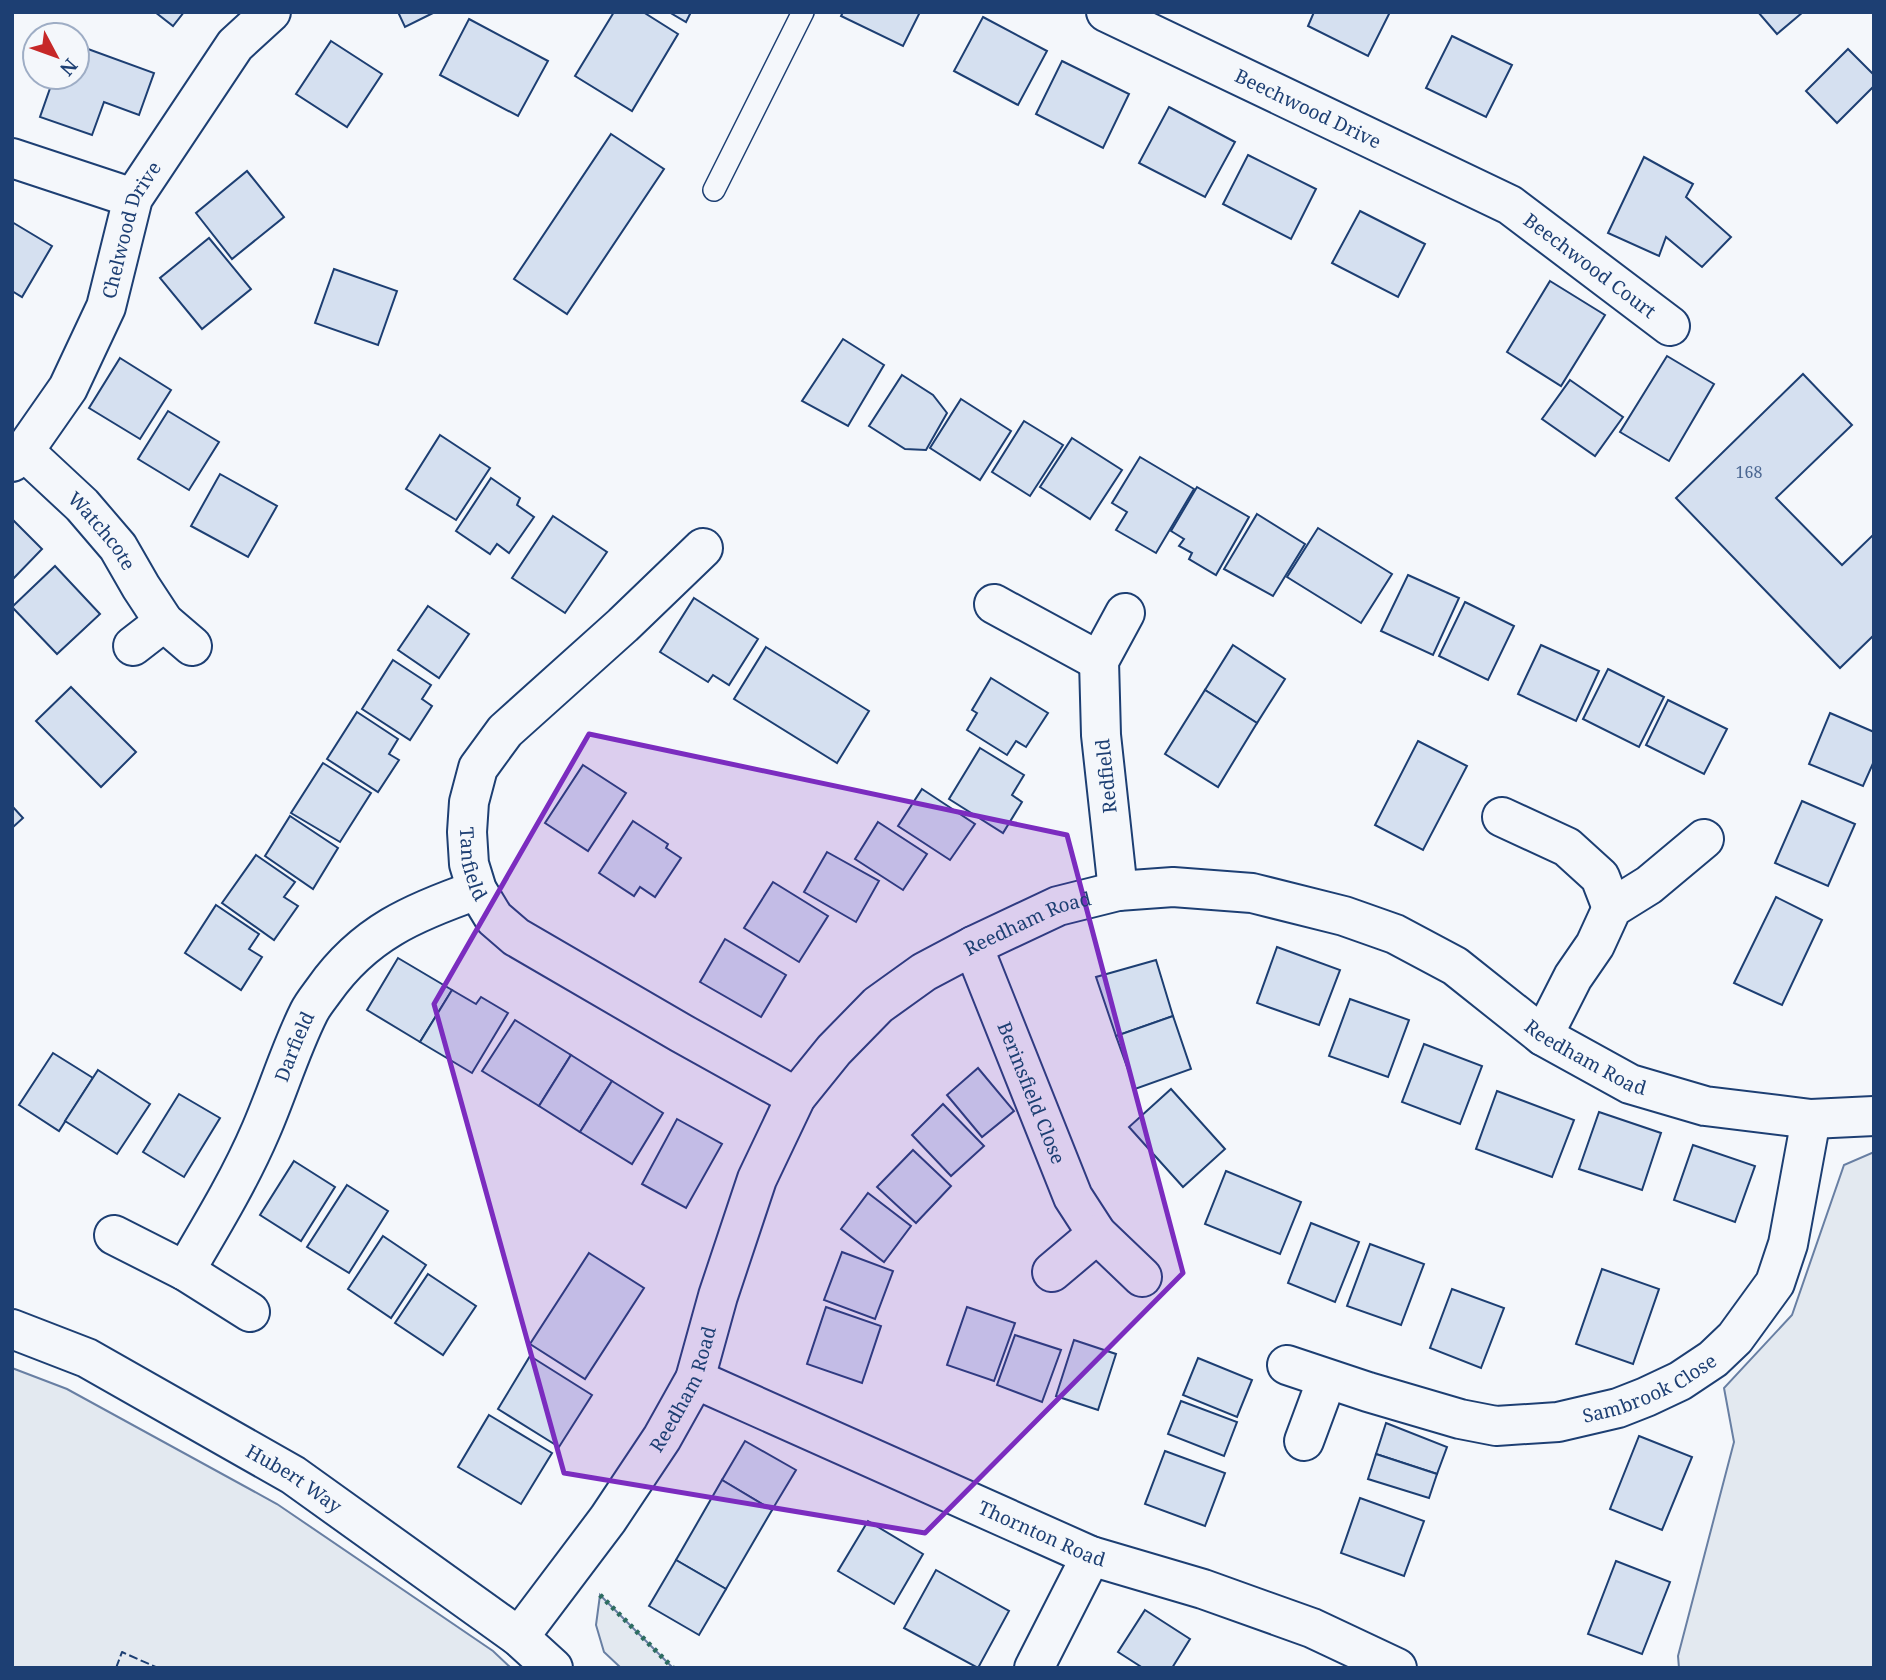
<svg xmlns="http://www.w3.org/2000/svg" width="1886" height="1680" viewBox="0 0 1886 1680" font-family="'Noto Serif',serif">
<rect width="100%" height="100%" fill="#f4f7fb"/>
<g fill="#e3e9f0" stroke="#687fa3" stroke-width="2">
<polygon points="1874,1152 1874,1668 1679,1668 1678,1656 1734,1442 1724,1388 1792,1315 1844,1165"/>
<polygon points="12,1368 67,1389 277,1504 493,1651 511,1668 12,1668"/>
<polygon points="600,1595 673,1668 621,1668 604,1652 596,1625"/>
</g>
<g fill="#d5e0f0" stroke="#1d3f73" stroke-width="2">
<polygon points="155,12 184,12 173,26"/>
<polygon points="398,12 435,12 405,27"/>
<polygon points="614,12 643,12 678,34 632,111 575,76"/>
<polygon points="669,12 691,12 686,22"/>
<polygon points="843,12 920,12 903,46 841,16"/>
<polygon points="1314,12 1390,12 1368,56 1308,26"/>
<polygon points="1758,12 1803,12 1777,34"/>
<polygon points="983,17 1047,51 1018,105 954,71"/>
<polygon points="469,19 548,61 518,116 440,75"/>
<polygon points="1452,36 1512,65 1486,117 1426,88"/>
<polygon points="331,41 382,74 347,127 296,94"/>
<polygon points="77,45 154,73 139,115 104,102 92,135 40,117 54,77 77,77"/>
<polygon points="1848,49 1874,75 1874,86 1837,123 1806,91"/>
<polygon points="1062,61 1129,94 1103,148 1036,114"/>
<polygon points="1169,107 1235,142 1205,197 1139,163"/>
<polygon points="611,134 664,169 567,314 514,279"/>
<polygon points="1248,155 1316,189 1291,239 1223,204"/>
<polygon points="1644,157 1693,184 1686,197 1731,237 1702,267 1666,237 1659,256 1608,233"/>
<polygon points="247,171 284,217 232,259 196,213"/>
<polygon points="1360,211 1425,244 1398,297 1332,263"/>
<polygon points="12,222 52,246 22,297 12,291"/>
<polygon points="209,238 251,289 202,329 160,278"/>
<polygon points="334,269 397,291 378,345 315,323"/>
<polygon points="1550,281 1605,315 1561,386 1507,352"/>
<polygon points="843,339 884,365 848,426 802,401"/>
<polygon points="1667,356 1714,384 1669,461 1620,432"/>
<polygon points="120,358 171,390 140,439 89,408"/>
<polygon points="1803,374 1852,425 1776,498 1842,565 1874,534 1874,635 1840,668 1676,498"/>
<polygon points="902,375 933,395 947,413 926,450 905,449 869,426"/>
<polygon points="1570,380 1623,417 1595,456 1542,419"/>
<polygon points="961,399 1011,431 980,480 930,448"/>
<polygon points="168,411 219,442 189,490 138,459"/>
<polygon points="1024,421 1063,445 1030,496 992,472"/>
<polygon points="440,435 490,468 456,520 406,489"/>
<polygon points="1072,438 1122,470 1090,519 1040,487"/>
<polygon points="1140,457 1194,489 1156,553 1116,530 1127,512 1112,503"/>
<polygon points="220,474 277,506 248,557 191,526"/>
<polygon points="491,478 520,498 517,505 534,517 509,553 497,544 490,554 456,531"/>
<polygon points="1197,487 1249,517 1216,575 1189,559 1192,553 1179,546 1184,539 1171,531"/>
<polygon points="1257,514 1305,544 1273,596 1224,569"/>
<polygon points="553,516 607,552 565,613 512,578"/>
<polygon points="12,519 42,549 12,580"/>
<polygon points="1318,528 1392,574 1361,623 1287,577"/>
<polygon points="55,566 100,614 57,654 12,607"/>
<polygon points="1408,575 1459,598 1433,655 1381,631"/>
<polygon points="694,598 758,639 729,685 713,675 708,682 660,652"/>
<polygon points="1465,602 1514,626 1488,680 1439,656"/>
<polygon points="428,606 469,634 439,678 398,650"/>
<polygon points="1233,645 1285,679 1257,723 1205,690"/>
<polygon points="1541,645 1599,671 1576,721 1518,694"/>
<polygon points="766,647 869,711 837,763 734,699"/>
<polygon points="393,660 431,685 422,699 432,706 410,740 362,709"/>
<polygon points="1608,669 1664,697 1639,747 1583,719"/>
<polygon points="991,678 1048,713 1026,747 1016,741 1007,755 967,730 977,713 972,710"/>
<polygon points="71,687 136,752 101,787 36,721"/>
<polygon points="1205,690 1257,723 1218,787 1165,754"/>
<polygon points="1668,700 1727,729 1704,774 1646,745"/>
<polygon points="357,712 398,739 389,754 399,760 378,792 327,759"/>
<polygon points="1830,713 1874,732 1874,761 1863,786 1809,764"/>
<polygon points="1418,741 1467,766 1423,850 1375,825"/>
<polygon points="980,748 1024,775 1012,795 1022,802 1003,833 949,799"/>
<polygon points="323,763 371,793 340,842 291,813"/>
<polygon points="583,765 626,793 588,851 545,823"/>
<polygon points="922,789 975,824 950,860 898,826"/>
<polygon points="1802,801 1855,824 1828,886 1775,863"/>
<polygon points="12,806 23,818 12,828"/>
<polygon points="290,816 338,848 313,889 265,856"/>
<polygon points="633,821 668,844 666,848 681,858 655,897 640,887 634,896 599,873"/>
<polygon points="878,822 927,854 903,890 855,859"/>
<polygon points="827,852 879,881 856,922 804,892"/>
<polygon points="256,855 295,882 284,897 298,906 274,940 222,903"/>
<polygon points="773,882 828,916 799,962 744,928"/>
<polygon points="1776,897 1822,920 1782,1005 1734,983"/>
<polygon points="216,905 259,934 249,949 262,957 241,990 185,953"/>
<polygon points="725,939 786,975 761,1017 700,982"/>
<polygon points="1277,947 1340,970 1319,1025 1257,1003"/>
<polygon points="398,958 452,990 420,1042 367,1010"/>
<polygon points="1156,960 1173,1016 1116,1036 1096,977"/>
<polygon points="452,990 476,1004 481,997 508,1013 472,1073 420,1042"/>
<polygon points="1350,999 1409,1020 1388,1077 1329,1056"/>
<polygon points="1173,1016 1191,1069 1135,1089 1116,1036"/>
<polygon points="515,1020 571,1055 539,1106 482,1071"/>
<polygon points="1424,1044 1482,1066 1460,1124 1402,1102"/>
<polygon points="53,1053 93,1078 59,1131 19,1105"/>
<polygon points="571,1055 612,1081 580,1132 539,1106"/>
<polygon points="978,1068 1014,1111 982,1137 947,1095"/>
<polygon points="98,1070 150,1104 117,1154 65,1121"/>
<polygon points="612,1081 663,1113 632,1164 580,1132"/>
<polygon points="1171,1089 1225,1149 1183,1187 1129,1127"/>
<polygon points="1497,1091 1574,1120 1552,1177 1476,1149"/>
<polygon points="179,1094 220,1118 184,1177 143,1152"/>
<polygon points="943,1104 984,1146 951,1176 912,1135"/>
<polygon points="1599,1112 1661,1133 1642,1190 1579,1169"/>
<polygon points="677,1119 722,1144 686,1208 642,1184"/>
<polygon points="1693,1145 1755,1166 1735,1222 1674,1200"/>
<polygon points="913,1150 951,1186 916,1223 877,1187"/>
<polygon points="294,1161 335,1187 301,1241 260,1215"/>
<polygon points="1226,1171 1301,1202 1280,1254 1205,1224"/>
<polygon points="347,1185 388,1211 349,1273 307,1247"/>
<polygon points="868,1193 911,1226 884,1262 841,1229"/>
<polygon points="1311,1223 1359,1242 1335,1302 1288,1283"/>
<polygon points="383,1236 426,1265 391,1318 348,1289"/>
<polygon points="1370,1244 1424,1264 1401,1325 1347,1306"/>
<polygon points="842,1252 893,1271 875,1319 824,1300"/>
<polygon points="589,1253 644,1288 585,1379 530,1344"/>
<polygon points="1602,1269 1659,1289 1633,1364 1576,1344"/>
<polygon points="428,1274 476,1306 443,1355 395,1323"/>
<polygon points="1452,1289 1504,1308 1481,1368 1430,1348"/>
<polygon points="826,1307 881,1326 862,1383 807,1364"/>
<polygon points="967,1307 1015,1323 994,1381 947,1365"/>
<polygon points="1015,1335 1061,1350 1042,1402 997,1385"/>
<polygon points="1074,1340 1116,1354 1098,1410 1056,1396"/>
<polygon points="530,1356 592,1395 559,1447 498,1409"/>
<polygon points="1198,1358 1252,1380 1237,1417 1183,1395"/>
<polygon points="1181,1401 1237,1422 1224,1456 1168,1434"/>
<polygon points="489,1415 552,1453 521,1504 458,1467"/>
<polygon points="1386,1423 1447,1447 1437,1474 1376,1454"/>
<polygon points="1639,1436 1692,1457 1662,1530 1610,1509"/>
<polygon points="745,1441 796,1470 772,1510 722,1480"/>
<polygon points="1165,1451 1225,1473 1205,1526 1145,1504"/>
<polygon points="1376,1454 1437,1474 1429,1498 1368,1479"/>
<polygon points="722,1480 772,1510 726,1589 676,1560"/>
<polygon points="1360,1498 1424,1521 1404,1576 1341,1553"/>
<polygon points="868,1521 923,1554 894,1604 838,1571"/>
<polygon points="676,1560 726,1589 699,1635 649,1606"/>
<polygon points="1616,1561 1670,1582 1642,1654 1588,1634"/>
<polygon points="936,1570 1009,1611 978,1668 904,1628"/>
<polygon points="1145,1610 1190,1639 1172,1668 1143,1668 1118,1652"/>
</g>
<g fill="none" stroke-linecap="round" stroke-linejoin="round">
<g stroke="#1d3f73" stroke-width="24">
<polyline id="lane" points="714,190 803,12"/>
</g>
<g stroke="#1d3f73" stroke-width="42">
<g id="street">
<path id="s1" d="M 1106,12 L 1510,205 L 1670,326"/>
<polyline points="12,158 133,198"/>
<path id="s2" d="M 24,451 L 82,505 L 118,547 L 141,587 L 164,622 L 192,646"/>
<path id="s3" d="M 12,462 L 24,451 L 68,388 L 106,307 L 133,198 L 235,45 L 271,12"/>
<path id="s4" d="M 703,548 L 623,625 L 505,731 L 478,768 L 469,802 L 467,832 L 469,864 L 477,890 L 494,918 L 516,937 L 681,1033 L 796,1097"/>
<polyline points="994,604 1099,661"/>
<polyline points="133,646 164,622"/>
<polyline points="1502,817 1567,847 1600,877 1612,908"/>
<polyline points="1118,891 1101,735 1099,661 1125,613"/>
<path id="s5" d="M 973,946 L 1073,1197 L 1097,1234 L 1142,1277"/>
<polyline points="1543,1036 1573,977 1595,945 1612,908 1649,885 1704,839"/>
<polyline points="114,1235 185,1271 250,1312"/>
<path id="s6" d="M 185,1271 C 212,1225 240,1179 261,1130 C 278,1091 290,1050 309,1012 C 313,1004 319,997 324,990 C 364,933 414,912 477,890"/>
<polyline points="1052,1272 1097,1234"/>
<path id="s7" d="M 12,1329 L 87,1358 L 293,1475 L 519,1637 L 553,1668"/>
<path id="s8" d="M 1287,1365 L 1368,1392 L 1460,1419 L 1496,1426 L 1558,1422 L 1618,1408 L 1646,1397 L 1680,1381 L 1713,1359 L 1735,1338 L 1775,1283 L 1788,1244 L 1811,1119"/>
<path id="s9" d="M 695,1379 L 1091,1556 L 1203,1589 L 1312,1628 L 1397,1668"/>
<polyline points="1304,1441 1327,1379"/>
<path id="s10" d="M 519,1637 L 608,1519 L 662,1438 L 695,1379 L 718,1296 L 757,1179 L 796,1097 L 834,1050 L 878,1005 L 924,972 L 973,946 L 1058,906 L 1118,891 L 1173,887 L 1252,893 L 1344,916 L 1395,934 L 1455,966 L 1543,1036 L 1630,1084 L 1705,1106 L 1811,1119 L 1874,1116"/>
<polyline points="1034,1668 1091,1556"/>
</g>
</g>
<use href="#lane" stroke="#f4f7fb" stroke-width="21"/>
<use href="#street" stroke="#f4f7fb" stroke-width="38"/>
<polyline stroke="#2c6c60" stroke-width="5" stroke-dasharray="3.5 5" stroke-linecap="butt" points="600,1595 673,1668"/>
<polyline stroke="#1d3f73" stroke-width="2" stroke-dasharray="9 3.5" stroke-linecap="butt" points="116,1668 122,1652 158,1668"/>
</g>
<path fill="#7b2cbf" fill-opacity="0.2" stroke="#7b2cbf" stroke-width="5" stroke-linejoin="round" d="M 589,734 L 1067,835 L 1183,1273 L 925,1533 L 564,1473 L 434,1004 Z"/>
<g text-anchor="middle" dominant-baseline="central" stroke-width="5" stroke-linejoin="round" paint-order="stroke">
<g font-size="16" fill="#4b6792">
<text x="1749" y="472">168</text>
</g>
<g font-size="19" fill="#1d3f73" stroke="#f4f7fb">
<text stroke="none"><textPath href="#s1" startOffset="224">Beechwood Drive</textPath></text>
<text stroke="none"><textPath href="#s3" startOffset="264">Chelwood Drive</textPath></text>
<text stroke="none"><textPath href="#s1" startOffset="548">Beechwood Court</textPath></text>
<text stroke="none"><textPath href="#s2" startOffset="112">Watchcote</textPath></text>
<text transform="translate(1106 776) rotate(-96)">Redfield</text>
<text stroke="none"><textPath href="#s4" startOffset="413">Tanfield</textPath></text>
<text stroke="none"><textPath href="#s10" startOffset="908">Reedham Road</textPath></text>
<text stroke="none"><textPath href="#s6" startOffset="250">Darfield</textPath></text>
<text stroke="none"><textPath href="#s10" startOffset="1516">Reedham Road</textPath></text>
<text stroke="none"><textPath href="#s5" startOffset="158">Berinsfield Close</textPath></text>
<text stroke="none"><textPath href="#s8" startOffset="378">Sambrook Close</textPath></text>
<text stroke="none"><textPath href="#s10" startOffset="299">Reedham Road</textPath></text>
<text stroke="none"><textPath href="#s7" startOffset="320">Hubert Way</textPath></text>
<text stroke="none"><textPath href="#s9" startOffset="380">Thornton Road</textPath></text>
</g>
</g>
<rect width="1886" height="1680" fill="none" stroke="#1d3f73" stroke-width="28"/>
<g transform="translate(56 56) rotate(131)"><circle r="33" fill="#f4f7fb" stroke="#9eadc5" stroke-width="2"/>
<path d="M0-5L12 26L0 18L-12 26Z" fill="#c62828"/>
<text y="-10" font-size="19" font-weight="bold" text-anchor="middle" fill="#1d3f73">N</text>
</g>
</svg>
